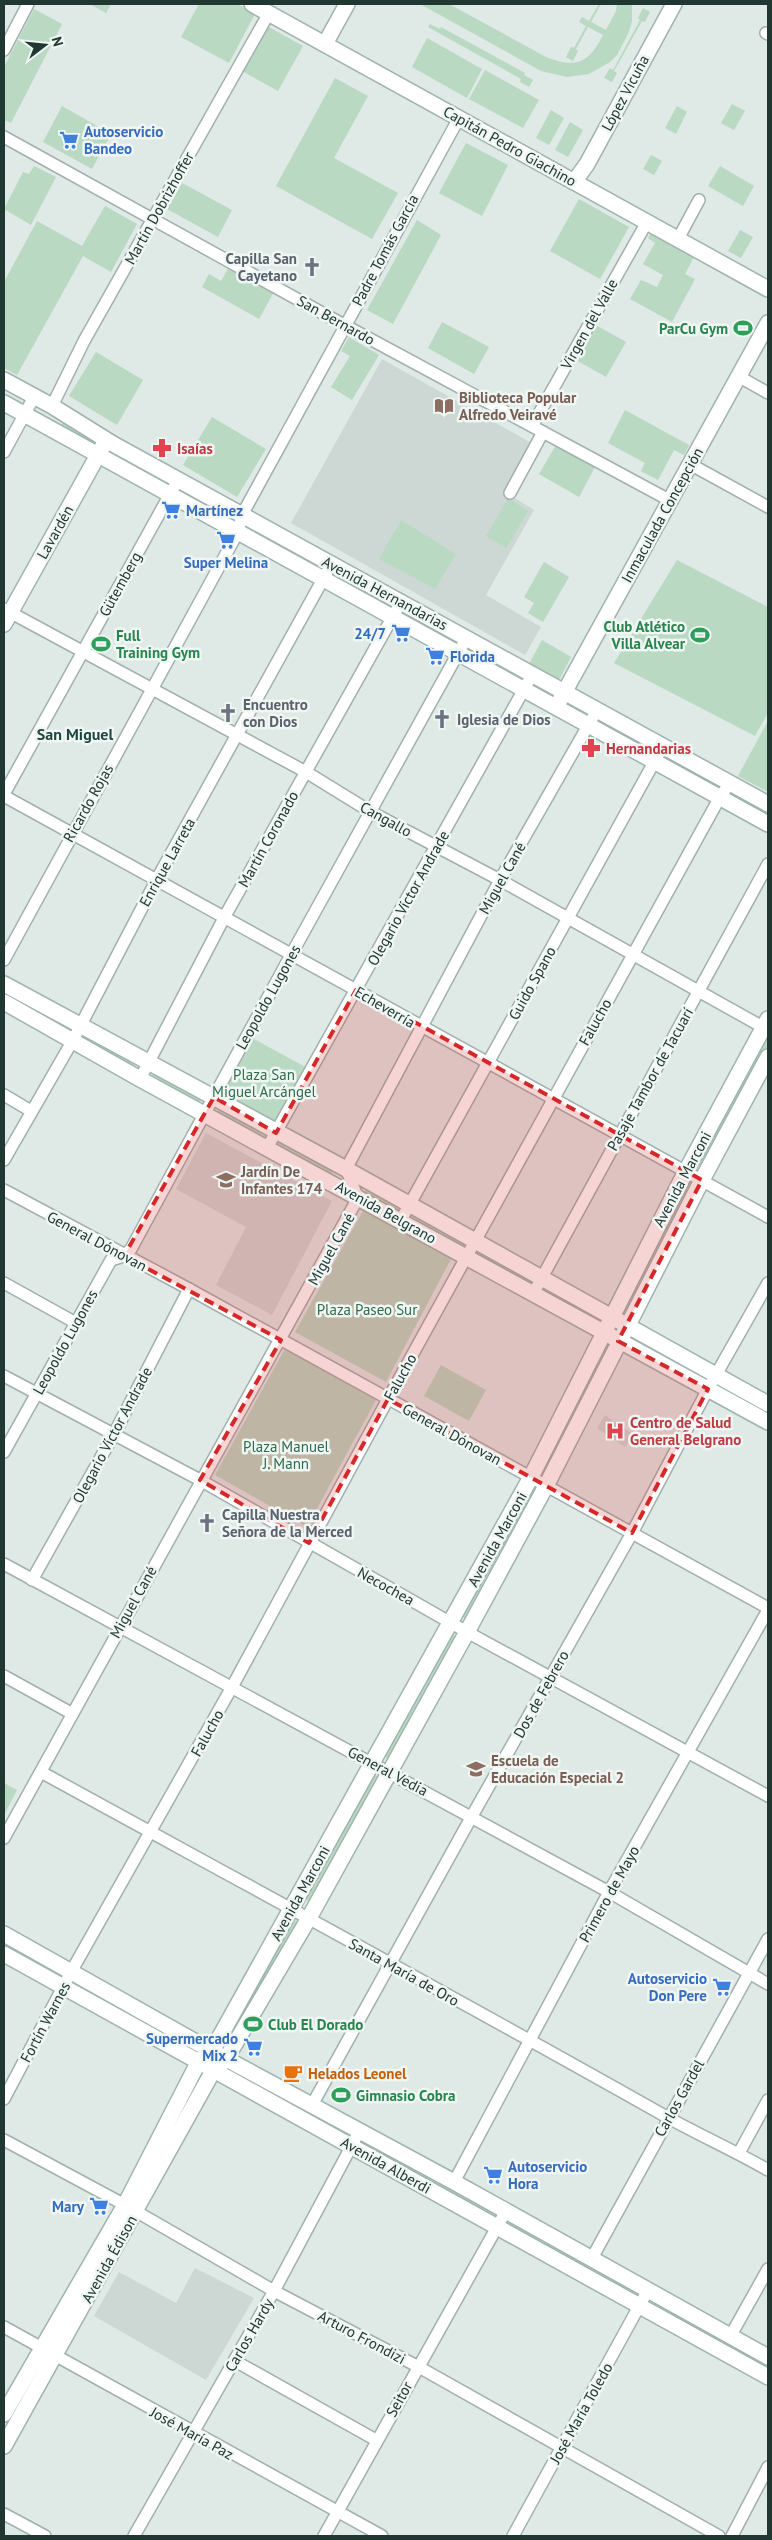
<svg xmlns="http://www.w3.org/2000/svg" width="772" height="2540" viewBox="0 0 772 2540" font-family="'PT Sans',sans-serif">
<rect width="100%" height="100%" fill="#dfe9e5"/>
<g fill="#cdd8d4">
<polygon points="382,359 535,445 508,494 534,510 486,595 541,627 525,655 291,523"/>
<polygon points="206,1133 332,1201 272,1315 216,1285 246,1227 176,1189"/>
<polygon points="605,1415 633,1434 625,1447 597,1428"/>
<polygon points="195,2268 254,2298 206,2380 94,2316 119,2272 176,2303"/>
</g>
<g fill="#b9d9c3">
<polygon points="90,4 111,4 106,13"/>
<polygon points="199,4 237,4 255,14 229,63 181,37"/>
<path d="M 420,4 L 449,4 L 546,57 C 576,69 589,63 603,35 L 588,27 L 576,49 L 578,51 L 573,61 L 566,57 L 571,47 L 574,48 L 586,26 L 579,22 L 582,17 L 589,21 L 599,4 L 601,4 L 591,22 L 606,30 L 616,11 L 617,4 L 632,4 L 632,21 L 629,32 L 617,55 L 610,62 L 589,74 L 567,77 L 541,71 Z"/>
<polygon points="643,8 650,12 645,22 642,21 614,71 617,73 612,82 604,78 610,68 613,70 640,20 638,18"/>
<polygon points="34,9 62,24 11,123 4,120 4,67"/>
<polygon points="430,24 440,29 441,27 525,73 524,75 533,80 529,87 520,82 521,79 428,27"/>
<polygon points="267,26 303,46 278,91 242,71"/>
<polygon points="427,38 482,69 467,98 412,67"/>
<polygon points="485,70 539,100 523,128 469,99"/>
<polygon points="335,78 368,96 334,158 398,193 372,239 276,186"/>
<polygon points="732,104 745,111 734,130 721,123"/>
<polygon points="62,106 111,134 92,169 43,142"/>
<polygon points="677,106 687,112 676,134 665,128"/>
<polygon points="551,110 564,118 549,145 536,138"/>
<polygon points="570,122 583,130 568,157 555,150"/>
<polygon points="466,143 508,165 482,216 439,193"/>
<polygon points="651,155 662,161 654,175 643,169"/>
<polygon points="34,166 56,177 31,225 4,209 23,172 29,174"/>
<polygon points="720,166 754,186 743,206 708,186"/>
<polygon points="182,183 232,210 218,237 167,209"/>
<polygon points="579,199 629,227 600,279 550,251"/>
<polygon points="105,206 137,224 111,272 83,256 17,375 4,368 4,282 37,221 82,246"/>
<polygon points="417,220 441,235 393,324 367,310"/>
<polygon points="740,230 753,237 741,258 728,251"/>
<polygon points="651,233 694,257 685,274 695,279 672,322 630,299 641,280 657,287 663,275 643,264 655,243 648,238"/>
<polygon points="230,265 275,290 259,319 202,287 209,274 221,281"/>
<polygon points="442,322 489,347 474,374 428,348"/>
<polygon points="596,325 626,342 606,377 576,360"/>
<polygon points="349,337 379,355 352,400 331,387 350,356 341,351"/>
<polygon points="96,352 143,380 117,425 69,396"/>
<polygon points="625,410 689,445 684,455 674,450 658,480 641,471 645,463 608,443"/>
<polygon points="212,417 266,449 237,497 183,465"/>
<polygon points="63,422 94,439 92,444 61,427"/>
<polygon points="556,445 595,467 579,497 539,474"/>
<polygon points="116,452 167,480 164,485 113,457"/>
<polygon points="184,490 230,516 228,521 181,495"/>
<polygon points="508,498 528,511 506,548 486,536"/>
<polygon points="401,520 456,554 435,589 379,559"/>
<polygon points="255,529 321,564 318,569 253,534"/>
<polygon points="677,560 768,607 768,713 755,736 614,663"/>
<polygon points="544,562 569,577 543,622 528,613 534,603 524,597"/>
<polygon points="346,578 393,604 390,609 343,584"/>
<polygon points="405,610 452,636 449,641 402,615"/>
<polygon points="542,640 571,657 559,680 529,664"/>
<polygon points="475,649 522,675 519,680 472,654"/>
<polygon points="768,721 768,792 738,776"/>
<polygon points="606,722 653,749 650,755 603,727"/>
<polygon points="670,757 717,784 714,790 667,762"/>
<polygon points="4,990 67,1024 64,1030 4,996"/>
<polygon points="764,1037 768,1039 768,1048 704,1168 696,1163"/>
<polygon points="90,1039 135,1062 134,1066 88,1041"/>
<polygon points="254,1039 307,1068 275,1126 221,1096"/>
<polygon points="154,1073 202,1097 199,1103 151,1077"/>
<polygon points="220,1108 267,1135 264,1140 216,1113"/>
<polygon points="278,1141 333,1171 329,1178 274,1148"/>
<polygon points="687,1181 695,1185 629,1313 621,1309"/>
<polygon points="367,1188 403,1208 399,1215 363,1195"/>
<polygon points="363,1211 452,1257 386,1382 295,1332"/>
<polygon points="412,1211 467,1241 463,1248 408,1218"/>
<polygon points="477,1248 533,1279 529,1286 474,1256"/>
<polygon points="542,1284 597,1314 593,1320 538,1290"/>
<polygon points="631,1333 706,1375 703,1381 627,1339"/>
<polygon points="605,1342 613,1346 547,1474 539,1470"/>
<polygon points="286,1347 376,1400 307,1527 215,1475"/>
<polygon points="441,1365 486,1390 469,1421 424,1396"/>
<polygon points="530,1489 537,1492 467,1619 460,1616"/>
<polygon points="450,1633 457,1637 391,1760 384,1756"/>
<polygon points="374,1775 381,1778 310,1902 304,1898"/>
<polygon points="4,1783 17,1790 4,1815"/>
<polygon points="294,1920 299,1923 225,2048 220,2045"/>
<polygon points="4,1939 58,1970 55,1976 4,1947"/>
<polygon points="81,1984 198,2048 195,2053 78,1989"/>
<polygon points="228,2066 343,2128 339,2134 225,2072"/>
<polygon points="364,2139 494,2211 492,2216 362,2144"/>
<polygon points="509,2222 634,2291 630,2298 506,2228"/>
<polygon points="656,2300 768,2362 768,2370 653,2306"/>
</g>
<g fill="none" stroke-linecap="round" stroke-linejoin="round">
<g stroke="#a2b0ac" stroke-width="14">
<g id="street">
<polyline points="766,33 768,34"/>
<polyline points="4,50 28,4"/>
<polyline points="4,137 344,325 671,501"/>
<polyline points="678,239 699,200"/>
<polyline points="738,376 768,393"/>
<polyline points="52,406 84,341 269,13"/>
<polyline points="532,426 647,222"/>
<polyline points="4,452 34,397"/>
<polyline points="690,464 768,507"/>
<polyline points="510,493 543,432"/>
<polyline points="4,609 306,772 371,812 500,880 768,1030"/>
<polyline points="4,794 174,487"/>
<polyline points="4,796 768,1217"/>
<polyline points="4,960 238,532 242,515 459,118"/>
<polyline points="140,1079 225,916 401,602"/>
<polyline points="4,1095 31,1111"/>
<polyline points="267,1148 528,682"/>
<polyline points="4,1160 73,1040 157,879 327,572"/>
<polyline points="4,1190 189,1289 768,1608"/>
<polyline points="401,1220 663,746"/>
<polyline points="4,1283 76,1323"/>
<polyline points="533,1294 768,864"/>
<polyline points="4,1376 200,1480 467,1632 768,1796"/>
<polyline points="4,1452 111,1260 124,1256 131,1249 291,955 467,637"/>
<polyline points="4,1564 609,1892 768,1984"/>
<polyline points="32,1580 114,1434 189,1289"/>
<polyline points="4,1676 71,1713"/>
<path d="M 41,1772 C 249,1886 458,1999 665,2116 C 699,2135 735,2151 768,2170"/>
<polyline points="4,1838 358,1198 346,1169 500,880 597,710"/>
<polyline points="4,2099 71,1972 232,1687 388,1399 720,797 730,783"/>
<polyline points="312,2105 472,1816 632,1533 708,1389 768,1283"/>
<polyline points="4,2140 125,2205 274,2291 417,2366 719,2536"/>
<polyline points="739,2153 768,2100"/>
<polyline points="454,2182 609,1892 768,1610"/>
<polyline points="592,2258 768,1939"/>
<polyline points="4,2327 382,2536"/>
<polyline points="731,2335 768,2269"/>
<polyline points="235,2361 376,2440"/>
<polyline points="4,2514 45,2536"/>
<polyline points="134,2536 274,2291 359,2132"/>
<polyline points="324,2536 506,2211"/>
<polyline points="513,2536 648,2290"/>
<polyline points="732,2536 768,2467"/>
</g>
</g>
<g stroke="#9fb4ad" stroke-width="18">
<g id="secondary">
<polyline points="252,4 768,289"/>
<polyline points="325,44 347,4"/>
<polyline points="574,182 587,164 674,4"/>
<polyline points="4,380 52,406 113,444 768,804"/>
<polyline points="4,403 768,824"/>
<polyline points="4,624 103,446"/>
<polyline points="560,700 768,323"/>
<polyline points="4,984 346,1169 768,1404"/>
<polyline points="4,1002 140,1079 768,1422"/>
<polyline points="4,1934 217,2054 454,2182 768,2357"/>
<polyline points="4,1954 768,2377"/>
<polyline points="4,2414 125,2205 199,2061 212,2051 531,1477 686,1171 768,1019"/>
<polyline points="4,2446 213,2071 226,2059 309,1918 467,1632 546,1486 702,1180 768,1057"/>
</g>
</g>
<use href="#street" stroke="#fff" stroke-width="11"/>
<use href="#secondary" stroke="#fff" stroke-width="15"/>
</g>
<path fill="#d62828" fill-opacity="0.2" stroke="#d62828" stroke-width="4" stroke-dasharray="10 6" stroke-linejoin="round" d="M 356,990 L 702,1180 L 618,1341 L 708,1389 L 632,1533 L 388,1399 L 309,1543 L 200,1480 L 281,1340 L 124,1256 L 214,1097 L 276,1133 Z"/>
<defs>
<g id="supermarket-bare" transform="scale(1.5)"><path d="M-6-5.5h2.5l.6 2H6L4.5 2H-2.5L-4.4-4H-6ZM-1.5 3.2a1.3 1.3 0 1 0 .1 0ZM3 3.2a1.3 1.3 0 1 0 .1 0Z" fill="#3f7fe0" stroke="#eff6f3" stroke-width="2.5" paint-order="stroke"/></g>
<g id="church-bare" transform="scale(1.5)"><path d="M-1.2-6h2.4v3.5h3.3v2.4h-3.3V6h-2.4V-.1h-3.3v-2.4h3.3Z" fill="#6b7280" stroke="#eff6f3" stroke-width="2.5" paint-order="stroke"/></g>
<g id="stadium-bare" transform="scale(1.5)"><path d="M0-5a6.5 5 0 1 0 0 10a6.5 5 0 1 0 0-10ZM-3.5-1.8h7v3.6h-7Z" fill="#2e9e5b" stroke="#eff6f3" stroke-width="2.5" paint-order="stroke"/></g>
<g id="library-bare" transform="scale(1.5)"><path d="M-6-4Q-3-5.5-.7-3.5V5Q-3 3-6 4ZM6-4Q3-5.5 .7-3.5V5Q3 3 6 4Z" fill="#8d6e63" stroke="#eff6f3" stroke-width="2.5" paint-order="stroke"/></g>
<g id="pharmacy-bare" transform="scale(1.5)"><path d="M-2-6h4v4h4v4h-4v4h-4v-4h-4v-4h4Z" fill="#e0444e" stroke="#eff6f3" stroke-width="2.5" paint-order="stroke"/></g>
<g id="school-bare" transform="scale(1.5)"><path d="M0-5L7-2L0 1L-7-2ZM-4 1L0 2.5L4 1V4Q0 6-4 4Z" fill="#8d6e63" stroke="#eff6f3" stroke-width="2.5" paint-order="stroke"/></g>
<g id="hospital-bare" transform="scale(1.5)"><path d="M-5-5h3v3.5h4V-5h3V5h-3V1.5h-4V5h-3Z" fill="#e0444e" stroke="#eff6f3" stroke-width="2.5" paint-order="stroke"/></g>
<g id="cafe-bare" transform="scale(1.5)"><path d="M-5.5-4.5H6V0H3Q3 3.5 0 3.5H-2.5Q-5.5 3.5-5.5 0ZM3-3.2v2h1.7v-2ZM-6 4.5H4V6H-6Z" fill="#e8710a" stroke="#eff6f3" stroke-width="2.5" paint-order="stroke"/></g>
</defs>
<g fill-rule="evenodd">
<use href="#supermarket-bare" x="69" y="140"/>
<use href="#church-bare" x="312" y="267"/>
<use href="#stadium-bare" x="743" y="328"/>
<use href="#library-bare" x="444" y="406"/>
<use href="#pharmacy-bare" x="162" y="448"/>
<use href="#supermarket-bare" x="171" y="510"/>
<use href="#supermarket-bare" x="226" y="540"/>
<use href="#supermarket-bare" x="401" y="633"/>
<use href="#stadium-bare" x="700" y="635"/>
<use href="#stadium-bare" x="101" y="644"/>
<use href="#supermarket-bare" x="435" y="656"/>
<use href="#church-bare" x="228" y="713"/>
<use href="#church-bare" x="442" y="719"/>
<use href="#pharmacy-bare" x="591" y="748"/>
<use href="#school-bare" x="226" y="1180"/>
<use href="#hospital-bare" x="615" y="1431"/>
<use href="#church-bare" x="207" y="1523"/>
<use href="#school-bare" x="476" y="1769"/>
<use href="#supermarket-bare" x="722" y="1987"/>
<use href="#stadium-bare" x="253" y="2024"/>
<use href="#supermarket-bare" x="253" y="2047"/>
<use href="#cafe-bare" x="293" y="2073"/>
<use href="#stadium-bare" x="341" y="2095"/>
<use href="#supermarket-bare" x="493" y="2175"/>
<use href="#supermarket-bare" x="99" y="2206"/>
</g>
<g text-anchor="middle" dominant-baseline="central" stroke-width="5" stroke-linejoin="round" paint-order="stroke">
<g font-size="15" fill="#213732" stroke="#eff6f3">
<text transform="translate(625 93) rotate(-62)">López Vicuña</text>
<text transform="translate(510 146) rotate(29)">Capitán Pedro Giachino</text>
<text transform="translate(159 208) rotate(-61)">Martín Dobrizhoffer</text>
<text transform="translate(385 250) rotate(-62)">Padre Tomás García</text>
<text transform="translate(336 320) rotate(29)">San Bernardo</text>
<text transform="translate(589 324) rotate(-61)">Virgen del Valle</text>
<text transform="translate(662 515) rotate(-61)">Inmaculada Concepción</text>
<text transform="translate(55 532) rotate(-61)">Lavardén</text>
<text transform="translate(120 584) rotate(-61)">Gütemberg</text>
<text transform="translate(385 593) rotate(28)">Avenida Hernandarias</text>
<text transform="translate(88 803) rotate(-61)">Ricardo Rojas</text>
<text transform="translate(386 819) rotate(29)">Cangallo</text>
<text transform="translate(268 839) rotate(-61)">Martín Coronado</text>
<text transform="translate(167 862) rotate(-61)">Enrique Larreta</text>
<text transform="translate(502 878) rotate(-61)">Miguel Cané</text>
<text transform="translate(408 898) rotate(-61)">Olegario Víctor Andrade</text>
<text transform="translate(532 983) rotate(-61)">Guido Spano</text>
<text transform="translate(268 997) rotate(-61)">Leopoldo Lugones</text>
<text transform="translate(385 1007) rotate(30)">Echeverría</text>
<text transform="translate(595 1022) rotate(-61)">Falucho</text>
<text transform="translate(650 1079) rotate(-61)">Pasaje Tambor de Tacuarí</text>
<text transform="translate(682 1179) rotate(-62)">Avenida Marconi</text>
<text transform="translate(386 1212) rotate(29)">Avenida Belgrano</text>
<text transform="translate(97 1241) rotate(28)">General Dónovan</text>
<text transform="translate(331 1249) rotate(-61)">Miguel Cané</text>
<text transform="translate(65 1342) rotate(-61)">Leopoldo Lugones</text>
<text transform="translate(400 1377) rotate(-61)">Falucho</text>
<text transform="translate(452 1434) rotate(29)">General Dónovan</text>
<text transform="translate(112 1435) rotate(-62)">Olegario Víctor Andrade</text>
<text transform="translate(497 1539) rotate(-61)">Avenida Marconi</text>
<text transform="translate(386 1586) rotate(29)">Necochea</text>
<text transform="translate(133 1602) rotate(-61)">Miguel Cané</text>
<text transform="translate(541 1694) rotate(-61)">Dos de Febrero</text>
<text transform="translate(207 1733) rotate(-61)">Falucho</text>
<text transform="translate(388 1771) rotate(28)">General Vedia</text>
<text transform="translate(300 1893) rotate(-61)">Avenida Marconi</text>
<text transform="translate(609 1894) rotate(-61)">Primero de Mayo</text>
<text transform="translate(404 1972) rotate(29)">Santa María de Oro</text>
<text transform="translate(45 2022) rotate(-62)">Fortín Warnes</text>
<text transform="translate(679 2098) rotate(-61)">Carlos Gardel</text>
<text transform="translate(386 2165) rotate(29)">Avenida Alberdi</text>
<text transform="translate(109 2259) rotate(-61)">Avenida Édison</text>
<text transform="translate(249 2335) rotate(-60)">Carlos Hardy</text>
<text transform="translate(362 2337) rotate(28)">Arturo Frondizi</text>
<text transform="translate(399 2399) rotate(-61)">Seitor</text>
<text transform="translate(581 2413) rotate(-61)">José María Toledo</text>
<text transform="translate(192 2433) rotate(29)">José María Paz</text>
</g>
<g font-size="15" font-weight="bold" fill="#366cbe" stroke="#eff6f3" text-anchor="start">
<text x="84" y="131">Autoservicio<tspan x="84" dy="17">Bandeo</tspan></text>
<text x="186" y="510">Martínez</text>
<text x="226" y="562" text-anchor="middle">Super Melina</text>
<text x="386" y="633" text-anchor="end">24/7</text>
<text x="450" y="656">Florida</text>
<text x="707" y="1978" text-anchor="end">Autoservicio<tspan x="707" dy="17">Don Pere</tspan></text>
<text x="238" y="2038" text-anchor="end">Supermercado<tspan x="238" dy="17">Mix 2</tspan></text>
<text x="508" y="2166">Autoservicio<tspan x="508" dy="17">Hora</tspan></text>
<text x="84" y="2206" text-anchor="end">Mary</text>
</g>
<g font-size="15" font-weight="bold" fill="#5b616d" stroke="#eff6f3" text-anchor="start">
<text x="297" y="258" text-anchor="end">Capilla San<tspan x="297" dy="17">Cayetano</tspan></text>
<text x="243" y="704">Encuentro<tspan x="243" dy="17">con Dios</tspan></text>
<text x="457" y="719">Iglesia de Dios</text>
<text x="222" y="1514">Capilla Nuestra<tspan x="222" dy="17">Señora de la Merced</tspan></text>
</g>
<g font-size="15" font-weight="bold" fill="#27864d" stroke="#eff6f3" text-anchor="start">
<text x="728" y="328" text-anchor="end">ParCu Gym</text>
<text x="685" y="626" text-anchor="end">Club Atlético<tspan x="685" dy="17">Villa Alvear</tspan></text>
<text x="116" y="635">Full<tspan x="116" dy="17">Training Gym</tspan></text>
<text x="268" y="2024">Club El Dorado</text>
<text x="356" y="2095">Gimnasio Cobra</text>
</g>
<g font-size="15" font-weight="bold" fill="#785e54" stroke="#eff6f3" text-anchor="start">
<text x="459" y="397">Biblioteca Popular<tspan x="459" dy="17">Alfredo Veiravé</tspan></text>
<text x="241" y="1171">Jardín De<tspan x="241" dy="17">Infantes 174</tspan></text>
<text x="491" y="1760">Escuela de<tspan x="491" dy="17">Educación Especial 2</tspan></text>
</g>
<g font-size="15" font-weight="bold" fill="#be3a42" stroke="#eff6f3" text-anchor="start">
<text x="177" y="448">Isaías</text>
<text x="606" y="748">Hernandarias</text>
<text x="630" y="1422">Centro de Salud<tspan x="630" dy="17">General Belgrano</tspan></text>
</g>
<g font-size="15" fill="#2f6b49" stroke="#eff6f3">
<text x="264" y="1074">Plaza San<tspan x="264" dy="17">Miguel Arcángel</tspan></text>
<text x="367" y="1309">Plaza Paseo Sur</text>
<text x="286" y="1446">Plaza Manuel<tspan x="286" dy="17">J. Mann</tspan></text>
</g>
<g font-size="15" font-weight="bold" fill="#c56008" stroke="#eff6f3" text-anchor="start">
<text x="308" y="2073">Helados Leonel</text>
</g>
<g font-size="16" font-weight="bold" fill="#1f473f" stroke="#eff6f3">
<text x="75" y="734">San Miguel</text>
</g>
</g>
<rect width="772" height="2540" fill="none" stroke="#213732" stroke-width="10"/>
<g transform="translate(45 45) rotate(74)" stroke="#eff6f3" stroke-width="4" paint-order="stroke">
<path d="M0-4L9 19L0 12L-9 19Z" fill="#213732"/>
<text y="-8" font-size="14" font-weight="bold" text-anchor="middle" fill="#213732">N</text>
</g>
</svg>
